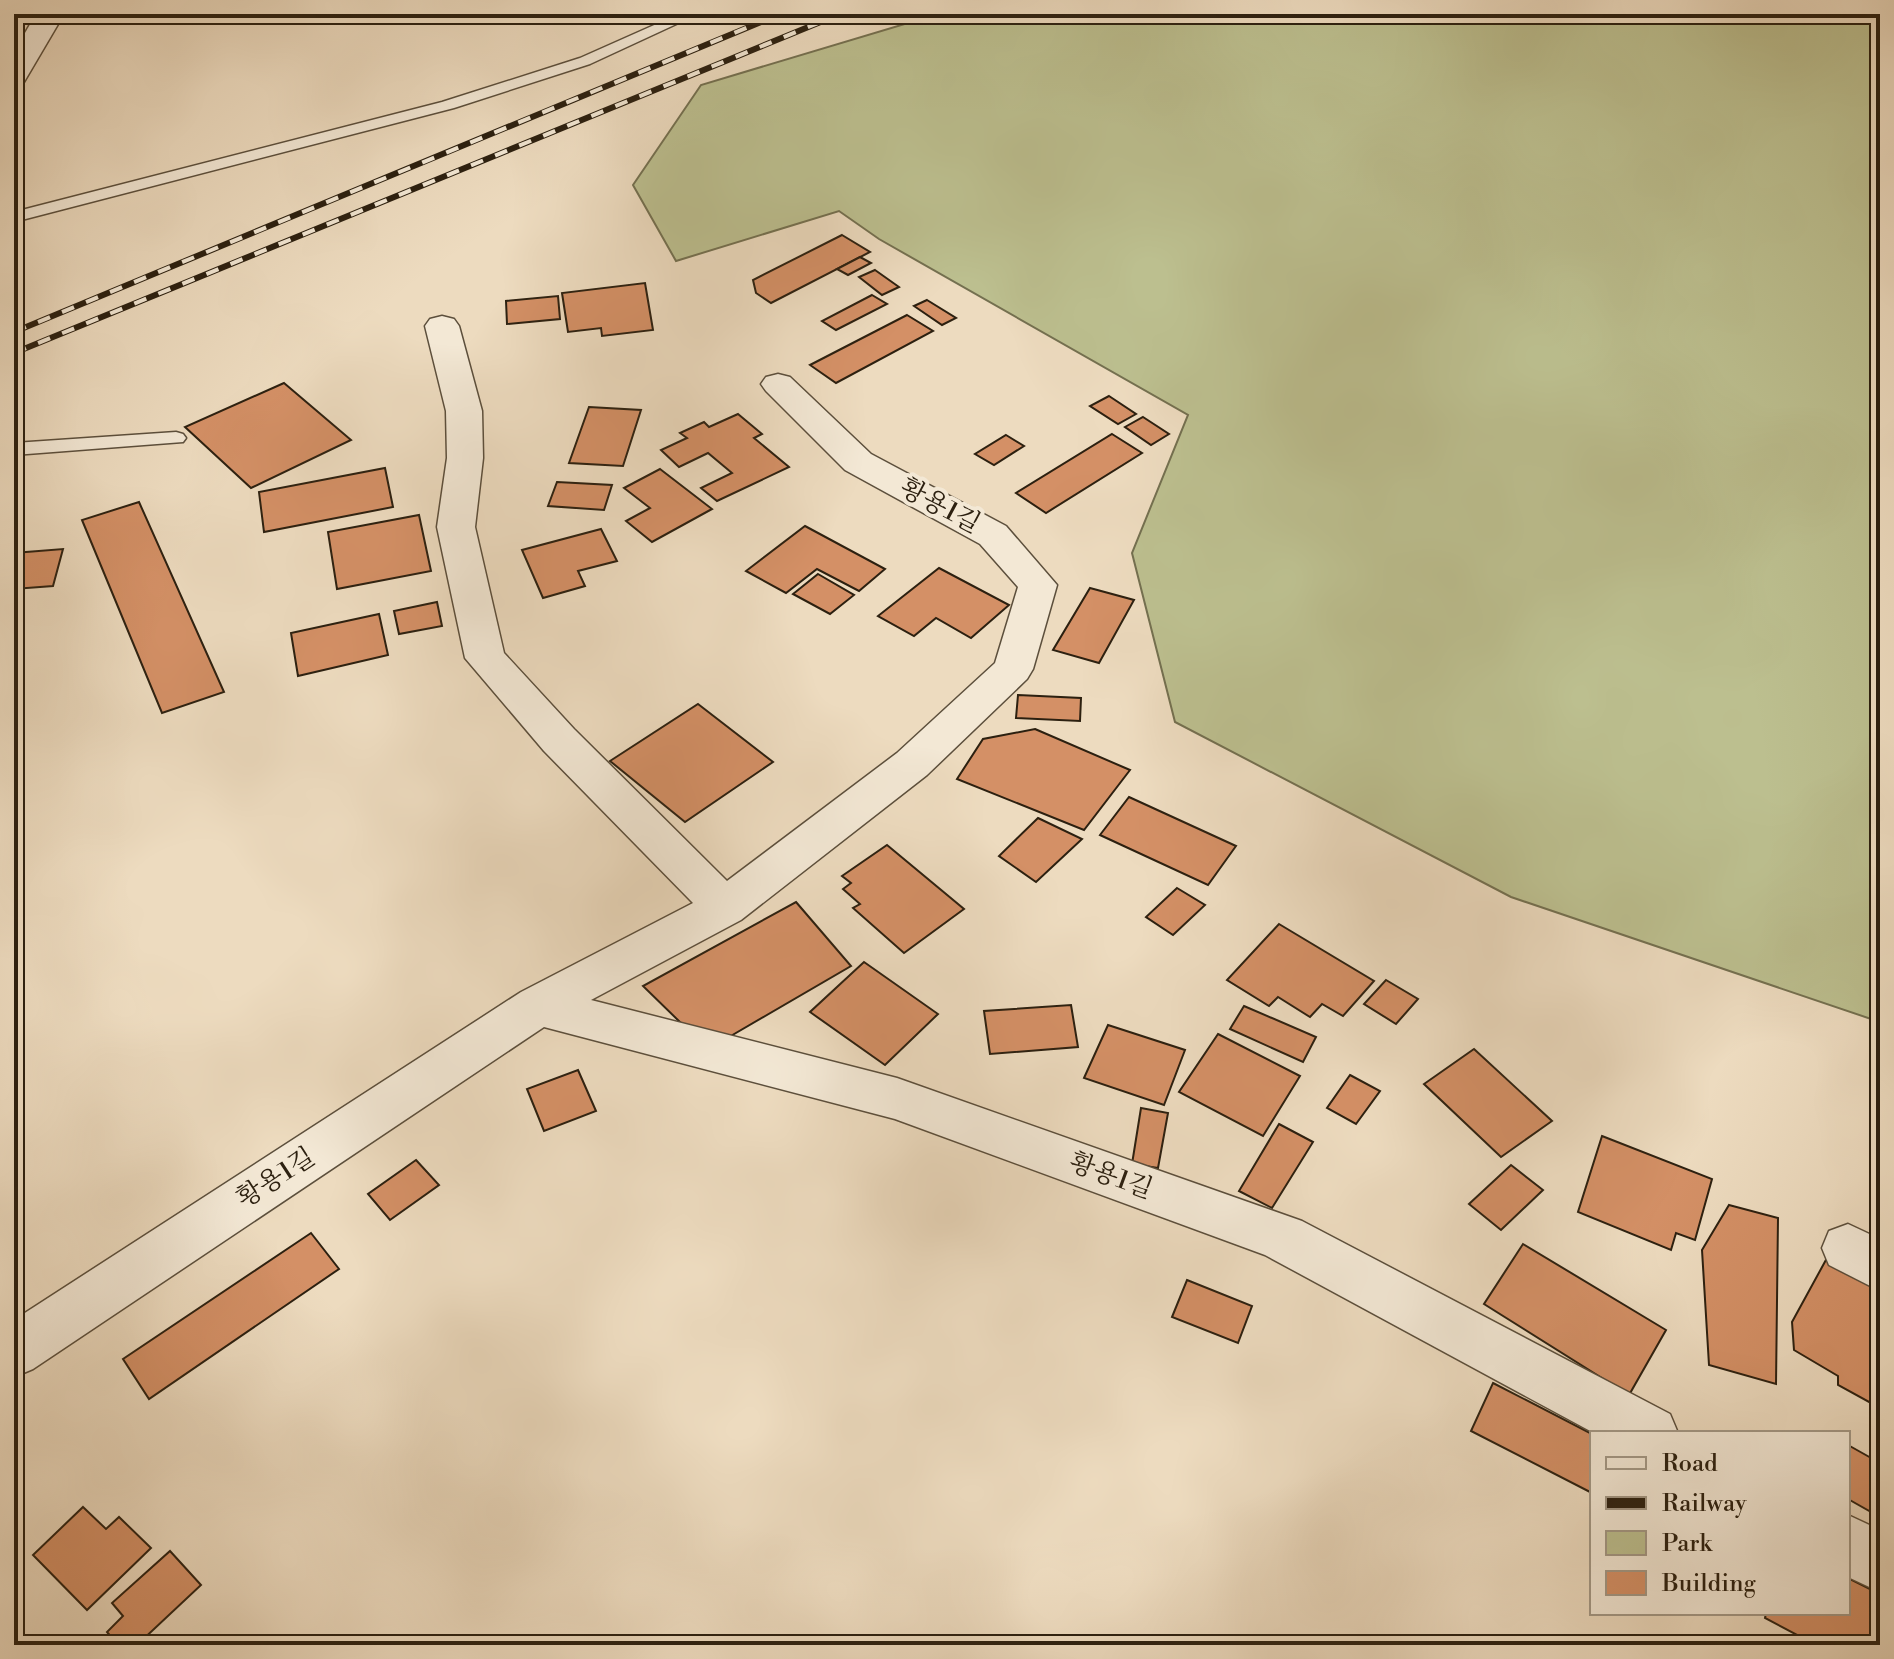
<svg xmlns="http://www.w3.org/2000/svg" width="1894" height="1659" viewBox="0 0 1894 1659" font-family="'Libre Bodoni','Noto Serif KR',serif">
<rect width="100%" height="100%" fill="#eddbbf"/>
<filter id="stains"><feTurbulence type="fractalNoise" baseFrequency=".0025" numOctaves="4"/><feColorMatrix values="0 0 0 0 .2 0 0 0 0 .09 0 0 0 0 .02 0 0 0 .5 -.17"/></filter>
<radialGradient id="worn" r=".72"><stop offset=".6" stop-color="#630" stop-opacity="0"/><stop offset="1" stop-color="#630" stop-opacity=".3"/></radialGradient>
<polygon fill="#bcbf8f" stroke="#747050" stroke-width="2" points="938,14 1880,14 1880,1022 1511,897 1175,722 1132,553 1188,415 879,239 839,211 676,261 633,185 701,85"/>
<g fill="#d49066" stroke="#2c2010" stroke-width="2">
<polygon points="842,235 870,252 771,303 756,293 753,280"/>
<polygon points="860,257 871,263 848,275 837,269"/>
<polygon points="875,270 899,287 882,295 859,277"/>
<polygon points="645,283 653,330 602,336 601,328 568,332 562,293"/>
<polygon points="872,295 887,304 836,330 822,321"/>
<polygon points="558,296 560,319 507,324 506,301"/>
<polygon points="927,300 956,318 942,325 914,306"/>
<polygon points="907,315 933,331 836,383 810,365"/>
<polygon points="284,383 351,440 251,488 185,427"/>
<polygon points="1109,396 1136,414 1118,424 1090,406"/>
<polygon points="589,407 641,410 623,466 569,463"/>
<polygon points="738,414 762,434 754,438 789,467 717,501 701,488 732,473 708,453 679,467 661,450 687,438 680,433 704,422 709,427"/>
<polygon points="1143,417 1169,434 1151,445 1125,427"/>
<polygon points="1112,434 1142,453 1046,513 1016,493"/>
<polygon points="1006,435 1024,446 994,465 975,454"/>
<polygon points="385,468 393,507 264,532 259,492"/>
<polygon points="660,469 712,509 652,542 626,521 650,508 624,488"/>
<polygon points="557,482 612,485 604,510 548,506"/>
<polygon points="139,502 224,692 162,713 82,520"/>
<polygon points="419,515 431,571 337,589 328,532"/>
<polygon points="805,526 885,569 859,591 817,569 786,593 746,571"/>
<polygon points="601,529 617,561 578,571 585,586 543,598 522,550"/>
<polygon points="63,549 53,586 14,589 14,553"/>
<polygon points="939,568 1009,605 971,638 936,618 914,636 878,616"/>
<polygon points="818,574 854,595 830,614 793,594"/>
<polygon points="1090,588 1134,600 1099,663 1053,650"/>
<polygon points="437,602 442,626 399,634 394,611"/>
<polygon points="379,614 388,655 298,676 291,633"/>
<polygon points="1018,695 1081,698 1080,721 1016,718"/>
<polygon points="698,704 773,762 685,822 610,761"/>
<polygon points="1035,729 1130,770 1084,830 957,779 983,739"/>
<polygon points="1129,797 1236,846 1208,885 1100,835"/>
<polygon points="1038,818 1082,839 1036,882 999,856"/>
<polygon points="887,845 964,909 904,953 853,908 860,904 843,889 851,883 842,876"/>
<polygon points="1177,888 1205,905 1173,935 1146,917"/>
<polygon points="796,902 851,966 729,1037 683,1025 643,986"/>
<polygon points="1279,924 1374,981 1343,1016 1322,1004 1310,1017 1278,997 1269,1006 1227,980"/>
<polygon points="864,962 938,1014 885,1065 810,1012"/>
<polygon points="1386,980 1418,999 1396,1024 1364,1004"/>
<polygon points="1071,1005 1078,1047 990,1054 984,1011"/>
<polygon points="1244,1006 1316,1037 1303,1062 1230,1029"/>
<polygon points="1108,1025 1185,1050 1164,1105 1084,1078"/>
<polygon points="1218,1034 1300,1076 1263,1136 1179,1092"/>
<polygon points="1474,1049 1552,1121 1501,1157 1424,1084"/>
<polygon points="578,1070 596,1111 544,1131 527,1089"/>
<polygon points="1350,1075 1380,1091 1356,1124 1327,1108"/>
<polygon points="1141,1108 1168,1113 1158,1168 1132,1164"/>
<polygon points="1279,1124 1313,1142 1272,1208 1239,1191"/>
<polygon points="1602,1136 1712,1179 1695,1240 1676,1233 1671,1250 1578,1212"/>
<polygon points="416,1160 439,1185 390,1220 368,1194"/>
<polygon points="1511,1165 1543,1190 1501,1230 1469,1204"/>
<polygon points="1729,1205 1778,1218 1776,1384 1709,1365 1702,1250"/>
<polygon points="311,1233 339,1269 149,1399 123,1359"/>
<polygon points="1523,1244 1666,1330 1629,1395 1484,1304"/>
<polygon points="1827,1258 1880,1292 1880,1408 1838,1385 1838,1376 1794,1350 1792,1322"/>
<polygon points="1187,1280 1252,1306 1238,1343 1172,1317"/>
<polygon points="1493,1383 1592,1434 1592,1493 1471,1431"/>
<polygon points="1848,1445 1880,1463 1880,1517 1848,1499"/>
<polygon points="83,1507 106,1529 119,1517 151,1548 87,1610 33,1555"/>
<polygon points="170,1551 201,1585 137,1645 118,1645 107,1632 123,1616 112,1603"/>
<polygon points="1848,1578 1880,1594 1880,1645 1816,1645 1765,1618 1766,1613 1848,1613"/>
</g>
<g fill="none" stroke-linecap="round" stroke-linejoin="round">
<g stroke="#5c4f3c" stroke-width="3">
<g id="service">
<polygon points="679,14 698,14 590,64 454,108 14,222 14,212 442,102 580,58"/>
<polygon points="176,432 183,434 186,438 183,442 14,455 14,443"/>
</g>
</g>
<g stroke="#5c4f3c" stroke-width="3">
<g id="minor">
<polygon points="36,14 64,14 24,82 14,85 14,52"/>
<polygon points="442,316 454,319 459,326 482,411 483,458 475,527 504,653 574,729 727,881 897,753 995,663 1018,587 980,544 845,470 766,391 761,384 766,377 778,374 790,377 871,454 1006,526 1057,585 1033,669 1027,679 927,775 741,920 591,1000 897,1078 1302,1221 1670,1414 1678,1433 1594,1433 1265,1255 895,1119 544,1027 33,1369 14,1377 14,1320 521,992 693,903 544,751 465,658 437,527 447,458 446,411 425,326 430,319"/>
<polygon points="1848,1224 1880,1239 1880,1291 1829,1265 1822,1248 1829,1231"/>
<polygon points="1848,1515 1880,1530 1880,1592 1848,1577"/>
</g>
</g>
<use href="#service" fill="#f3e8d5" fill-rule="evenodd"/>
<use href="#minor" fill="#f3e8d5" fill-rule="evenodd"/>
<g stroke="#2c2010" stroke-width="6">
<g id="rail">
<polyline points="14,332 780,14"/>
<polyline points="14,353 840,14"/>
</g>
</g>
<use href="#rail" stroke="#f3e8d5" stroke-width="4" stroke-dasharray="13" stroke-linecap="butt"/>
</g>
<g text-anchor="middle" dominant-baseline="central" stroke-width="8" stroke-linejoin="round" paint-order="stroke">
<g font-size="26" fill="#2c2010" stroke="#f3e8d5">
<text transform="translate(940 506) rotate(28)">황용1길</text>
<text transform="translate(1111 1176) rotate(20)">황용1길</text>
<text transform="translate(276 1178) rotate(-33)">황용1길</text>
</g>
</g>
<rect width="1894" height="1659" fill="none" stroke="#eddbbf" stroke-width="48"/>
<rect x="16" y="16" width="1862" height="1627" fill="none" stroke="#2c2010" stroke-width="4"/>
<rect x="24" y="24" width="1846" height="1611" fill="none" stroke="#2c2010" stroke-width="2"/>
<rect x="1590" y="1431" width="260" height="184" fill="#f3e8d5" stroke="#a39886" stroke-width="2"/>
<rect x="1606" y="1457" width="40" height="12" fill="#f3e8d5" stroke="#a39886" stroke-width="2"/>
<text x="1662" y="1471" font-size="24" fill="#2c2010">Road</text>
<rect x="1606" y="1497" width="40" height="12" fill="#2c2010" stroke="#a39886" stroke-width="2"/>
<text x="1662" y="1511" font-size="24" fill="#2c2010">Railway</text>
<rect x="1606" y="1531" width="40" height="24" fill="#bcbf8f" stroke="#a39886" stroke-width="2"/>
<text x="1662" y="1551" font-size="24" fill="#2c2010">Park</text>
<rect x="1606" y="1571" width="40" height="24" fill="#d49066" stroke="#a39886" stroke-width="2"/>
<text x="1662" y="1591" font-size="24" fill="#2c2010">Building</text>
<rect width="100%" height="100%" filter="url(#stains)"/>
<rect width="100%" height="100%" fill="url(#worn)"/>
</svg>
